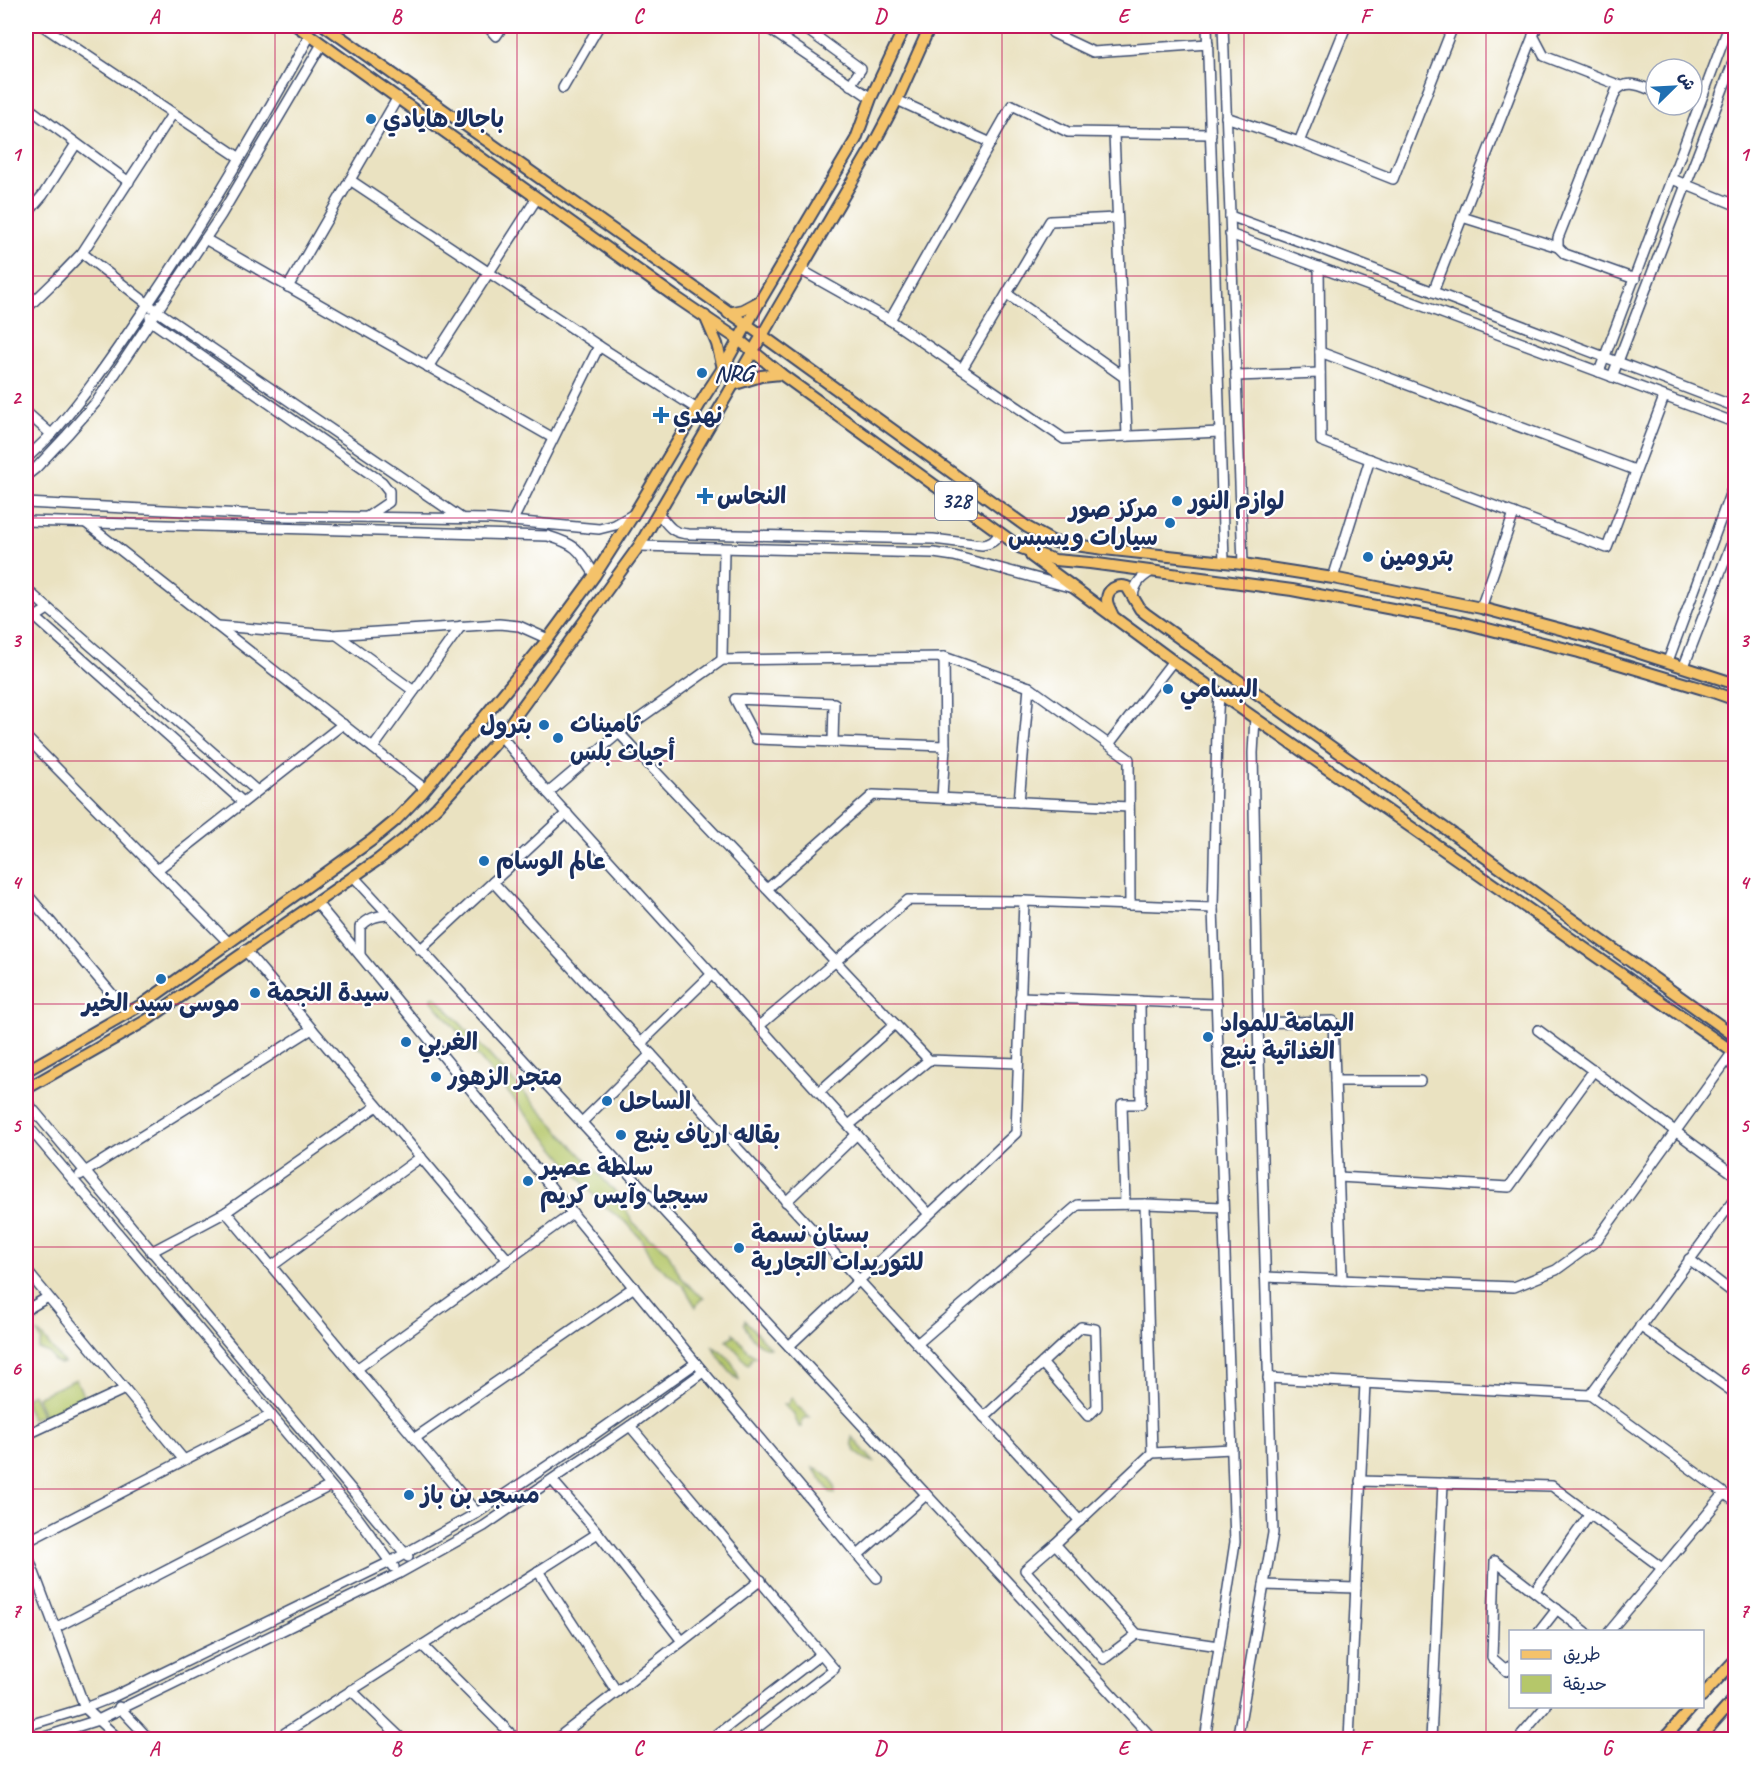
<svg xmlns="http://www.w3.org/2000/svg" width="1761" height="1765" viewBox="0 0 1761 1765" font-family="Caveat,'Playpen Sans Arabic',sans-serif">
<rect width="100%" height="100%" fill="#fff"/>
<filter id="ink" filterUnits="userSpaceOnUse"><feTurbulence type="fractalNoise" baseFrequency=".0167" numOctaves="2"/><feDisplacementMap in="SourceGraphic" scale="12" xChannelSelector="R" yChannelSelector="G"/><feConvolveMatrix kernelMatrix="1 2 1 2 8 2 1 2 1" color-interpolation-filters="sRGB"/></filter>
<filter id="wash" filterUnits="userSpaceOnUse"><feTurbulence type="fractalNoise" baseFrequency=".008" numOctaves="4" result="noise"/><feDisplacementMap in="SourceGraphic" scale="24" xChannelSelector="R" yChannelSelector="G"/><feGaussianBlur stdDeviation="1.35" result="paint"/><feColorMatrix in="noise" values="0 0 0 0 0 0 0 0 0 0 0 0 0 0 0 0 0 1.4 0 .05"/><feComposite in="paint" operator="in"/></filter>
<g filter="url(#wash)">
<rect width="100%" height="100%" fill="#eae2c1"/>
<g fill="#b5c76a" stroke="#687b64" stroke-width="1.5">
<polygon points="435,996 617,1194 633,1222 649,1238 654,1240 667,1251 681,1277 695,1292 704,1298 700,1300 696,1307 684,1287 652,1260 641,1239 628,1224 601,1204 432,1001 432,997"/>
<path d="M 745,1320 L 770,1348 C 757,1347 749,1335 744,1324 Z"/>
<polygon points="38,1333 41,1335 64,1363 60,1364 54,1361 49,1353 38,1349 41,1341"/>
<path d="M 733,1333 L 749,1352 L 756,1357 L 752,1358 L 748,1365 C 741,1356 735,1347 726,1340 L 733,1336 Z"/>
<path d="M 713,1347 C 727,1354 736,1365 739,1380 C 728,1372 720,1359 713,1347 Z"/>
<polygon points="76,1379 86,1402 46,1422 37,1397"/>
<polygon points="33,1394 42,1415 31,1419 26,1405 26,1397"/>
<polygon points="792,1397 797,1406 810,1417 805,1418 802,1421 801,1427 799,1427 793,1413 783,1405 783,1404 788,1404"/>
<path d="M 852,1437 L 874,1462 C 862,1459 850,1450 852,1437 Z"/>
<path d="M 813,1468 C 825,1472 835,1479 835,1494 L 830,1492 Z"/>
</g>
</g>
<g filter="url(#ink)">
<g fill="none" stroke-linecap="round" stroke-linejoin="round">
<g stroke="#3a4a6d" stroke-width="12">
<g id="minor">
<polyline points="43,26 240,158"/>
<polyline points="487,26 496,36 503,26"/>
<polyline points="765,26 871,98"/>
<polyline points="802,26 861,69 850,85"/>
<polyline points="1055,26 1053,33 1093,52 1208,44"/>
<polyline points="1207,26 1224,561"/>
<polyline points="1223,26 1243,564"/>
<polyline points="1533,35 1544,56 1621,86"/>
<polyline points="563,88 599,26"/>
<polyline points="897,100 991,143"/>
<polyline points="26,106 129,182"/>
<polyline points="1226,117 1299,142 1393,179 1453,26"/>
<polyline points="1114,134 1127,436"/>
<polyline points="1211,134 1068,132 1012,105 890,320 1064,439 1220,432"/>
<polyline points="1299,142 1346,26"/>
<polyline points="1672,179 1736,205"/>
<polyline points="350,180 599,346 697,409"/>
<polyline points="26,215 43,195 76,144"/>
<polyline points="1230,216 1318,248 1736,407"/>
<polyline points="1462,217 1558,247"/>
<polyline points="1230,234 1736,423"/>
<polyline points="205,239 553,438"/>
<polyline points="82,253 157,311 461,518"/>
<polyline points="1319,267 1321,441 1607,548 1664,397"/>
<polyline points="801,270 890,320"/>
<path d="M 1635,279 L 1565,254 L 1558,247 L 1558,238 L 1616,91 C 1628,78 1642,87 1656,92"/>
<polyline points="288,287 398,97"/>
<polyline points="1433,292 1537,26"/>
<polyline points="1007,294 1124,377"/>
<polyline points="26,309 55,281 82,253 173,113"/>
<polyline points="150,317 151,321 382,482 389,491 389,502 367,517"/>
<polyline points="1320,352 1635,470"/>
<polyline points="428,367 537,198"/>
<polyline points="962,369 1050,221 1117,218"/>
<polyline points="1599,372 1729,26"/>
<polyline points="1236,376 1320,373"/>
<polyline points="1612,377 1736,55"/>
<polyline points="26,412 51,434"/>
<path d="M 26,459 C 36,449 48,439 58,427 C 89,391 115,352 142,313 C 203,223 258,130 310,35"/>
<polyline points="26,476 36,468 67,435 97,401 221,215 322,44"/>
<polyline points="26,503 283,516 489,519 599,529 615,525 634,514"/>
<path d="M 659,514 C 669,527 672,533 689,534 L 933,539 L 982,545 C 991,544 995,541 1000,533"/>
<polyline points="513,520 599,346"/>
<path d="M 26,521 L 548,536 C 578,545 579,550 595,575"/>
<polyline points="86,523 425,789"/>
<polyline points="639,546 934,553 954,556 1073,588"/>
<polyline points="1333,578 1370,459"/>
<polyline points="26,589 257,791"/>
<path d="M 1133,595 C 1136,582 1141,578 1152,571"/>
<polyline points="1481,608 1514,513"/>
<polyline points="26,609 243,802"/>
<polyline points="26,623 48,609"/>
<polyline points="218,626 331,635 499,624 519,626 548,639"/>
<polyline points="337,635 414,691"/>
<polyline points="722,660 724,549"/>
<polyline points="1668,661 1736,478"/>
<polyline points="1684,666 1736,532"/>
<polyline points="619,733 929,1060 1018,1063"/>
<polyline points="501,736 548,793 929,1214"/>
<polyline points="26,737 228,942"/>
<polyline points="833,742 834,703 735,699 756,739 945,746 944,657"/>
<polyline points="1109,744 1173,661"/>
<polyline points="373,748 461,626"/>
<polyline points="548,793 619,733 722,660 944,657 1029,687 1129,759 1130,905"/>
<polyline points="942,798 945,746"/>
<polyline points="1019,802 1029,687"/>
<polyline points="157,870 343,724"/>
<polyline points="353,876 1154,1740"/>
<polyline points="493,882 1080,1521"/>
<polyline points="767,889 873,795 1129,807"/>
<polyline points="26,893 128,1013"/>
<polyline points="316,902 696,1363 877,1578"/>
<polyline points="245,950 508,1260"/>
<polyline points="420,950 567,813"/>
<path d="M 360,955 L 360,927 C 369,918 375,916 388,915"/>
<polyline points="1020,997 1217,1004"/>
<polyline points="1258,1023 1333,1021 1342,1280"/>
<polyline points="759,1026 908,900 1024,901 1213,908"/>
<polyline points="1538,1030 1736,1176"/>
<polyline points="641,1043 712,974"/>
<polyline points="1335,1081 1420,1081"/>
<polyline points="819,1092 895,1024"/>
<polyline points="26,1101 408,1557"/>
<polyline points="581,1123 651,1054"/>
<polyline points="26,1124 358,1518 394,1567"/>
<polyline points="849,1125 929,1060"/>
<polyline points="80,1175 312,1029"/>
<polyline points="1339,1177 1509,1187 1594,1070"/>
<polyline points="786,1202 857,1134"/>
<polyline points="1125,1204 1122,1104 1141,1104 1140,1001"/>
<polyline points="1145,1204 1152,1453 1055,1544 1137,1634 1219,1646"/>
<polyline points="226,1212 477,1513"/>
<polyline points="151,1252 226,1212 377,1106"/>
<polyline points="1689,1259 1736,1295"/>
<polyline points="272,1266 421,1157"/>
<polyline points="26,1270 184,1460"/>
<polyline points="1265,1277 1514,1287 1556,1270 1596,1241 1733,1052"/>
<polyline points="26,1310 48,1297"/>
<polyline points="1640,1326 1736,1394"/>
<polyline points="917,1344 1078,1205 1145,1204 1223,1207"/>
<polyline points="789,1346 1016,1133 1024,901"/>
<polyline points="358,1368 573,1213"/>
<polyline points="1268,1378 1590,1395 1736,1502"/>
<polyline points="1590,1395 1736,1197"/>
<polyline points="984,1417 1081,1327 1095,1329 1097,1407 1088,1416 1042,1363"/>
<polyline points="630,1426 834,1669 741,1740"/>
<polyline points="26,1435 125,1389"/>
<polyline points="415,1438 634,1287"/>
<polyline points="1152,1453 1232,1449"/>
<polyline points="552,1480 598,1533 682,1641"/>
<polyline points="1360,1481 1552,1486 1662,1568"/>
<polyline points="26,1542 271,1415"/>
<polyline points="1055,1544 1025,1570 1097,1651 1104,1659 1137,1634"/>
<polyline points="26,1551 85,1708 98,1720 398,1574 484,1526 630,1426 703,1372"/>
<polyline points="858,1555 926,1495"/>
<polyline points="538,1571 617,1692"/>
<polyline points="1264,1585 1356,1588"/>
<polyline points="1535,1591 1590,1514"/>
<polyline points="55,1628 330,1486"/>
<polyline points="1539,1632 1557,1609"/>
<polyline points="1609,1632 1724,1494"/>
<polyline points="422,1645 517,1740"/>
<polyline points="1510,1666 1507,1671 1492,1658 1495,1561 1586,1632"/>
<polyline points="351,1690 403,1740"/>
<polyline points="119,1707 150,1740"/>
<polyline points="26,1726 85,1708 113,1697 392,1561 477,1513 592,1436 696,1363"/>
<polyline points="1522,1734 1546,1706"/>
<polyline points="35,1740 98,1720 120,1740"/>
<polyline points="274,1740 598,1533"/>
<polyline points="555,1740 761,1580"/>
<polyline points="710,1740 821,1654"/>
<polyline points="1205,1740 1235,1542 1213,908 1217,730 1219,693"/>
<polyline points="1237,1740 1273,1533 1258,1023 1253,753 1255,718"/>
<polyline points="1349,1740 1365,1383"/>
<polyline points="1431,1740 1443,1483"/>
</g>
</g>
<g stroke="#3a4a6d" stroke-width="14">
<g id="major">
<polyline points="297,26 674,296 739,340 781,374 1021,548 1055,560 1090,563 1292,590 1456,621 1579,652 1710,691 1736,700"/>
<polyline points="325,26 763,336 1027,527 1054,542 1104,549 1243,564 1333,578 1481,608 1590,637 1736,684"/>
<polyline points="728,313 743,310 760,301"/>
<polyline points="705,316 717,344 723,368"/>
<polyline points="732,385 761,376 781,374"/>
<polyline points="1031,556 1173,661 1736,1054"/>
<path d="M 1113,616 C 1111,611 1107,605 1107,600 C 1107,589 1117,584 1127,587 L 1140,609 L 1146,614 L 1736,1037"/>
<polyline points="26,1071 143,1004 372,840 395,821 422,793 548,639 595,575 634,514 706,394 723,368 760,301 856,139 871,98 905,26"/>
<polyline points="26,1089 147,1020 379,859 403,840 437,807 501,736 639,546 871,149 897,100 930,26"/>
<polyline points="1702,1696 1736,1659"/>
<polyline points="1663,1740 1693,1706"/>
<polyline points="1698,1740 1736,1697"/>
</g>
</g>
<use href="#minor" stroke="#fff" stroke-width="9"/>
<use href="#major" stroke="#f4c26a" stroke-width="10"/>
</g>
</g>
<path fill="none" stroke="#c2185b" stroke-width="1.5" stroke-opacity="0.55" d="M 275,26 L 275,1740M 517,26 L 517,1740M 759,26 L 759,1740M 1002,26 L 1002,1740M 1244,26 L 1244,1740M 1486,26 L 1486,1740M 26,276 L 1736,276M 26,518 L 1736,518M 26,761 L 1736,761M 26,1004 L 1736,1004M 26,1247 L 1736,1247M 26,1489 L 1736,1489"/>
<g fill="#1f6fb2" stroke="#fff" stroke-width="2">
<circle cx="371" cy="119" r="6"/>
<circle cx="702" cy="373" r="6"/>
<path d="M658 406h6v6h6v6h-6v6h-6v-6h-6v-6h6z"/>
<path d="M702 487h6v6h6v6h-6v6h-6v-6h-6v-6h6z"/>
<circle cx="1177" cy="501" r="6"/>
<circle cx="1170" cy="523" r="6"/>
<circle cx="1368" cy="557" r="6"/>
<circle cx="1168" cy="689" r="6"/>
<circle cx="544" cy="725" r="6"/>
<circle cx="558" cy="738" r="6"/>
<circle cx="484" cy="861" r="6"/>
<circle cx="161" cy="979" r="6"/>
<circle cx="255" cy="993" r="6"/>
<circle cx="1208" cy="1037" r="6"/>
<circle cx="406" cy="1042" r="6"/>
<circle cx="436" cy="1077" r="6"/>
<circle cx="607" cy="1101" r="6"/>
<circle cx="621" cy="1135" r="6"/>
<circle cx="528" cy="1181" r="6"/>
<circle cx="739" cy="1248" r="6"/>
<circle cx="409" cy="1495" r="6"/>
</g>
<g text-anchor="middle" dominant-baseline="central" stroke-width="4.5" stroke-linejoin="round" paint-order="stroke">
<rect fill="#fff" stroke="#5f6d8e" stroke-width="1.5" x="935" y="482" width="42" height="38" rx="4.5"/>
<g font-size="22" font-weight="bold" fill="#1b2f5e">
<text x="956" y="501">328</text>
</g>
<g font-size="24" font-weight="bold" fill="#1b2f5e" stroke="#fff" text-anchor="start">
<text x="383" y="119">باجالا هايادي</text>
<text x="714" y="373">NRG</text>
<text x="673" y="415">نهدي</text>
<text x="717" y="496">النحاس</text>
<text x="1189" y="501">لوازم النور</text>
<text x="1158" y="509" text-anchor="end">مركز صور<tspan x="1158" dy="28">سيارات ويسبس</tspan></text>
<text x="1380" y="557">بترومين</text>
<text x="1180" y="689">البسامي</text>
<text x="570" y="724">ثاميناث<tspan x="570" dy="28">أجياث بلس</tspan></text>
<text x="532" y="725" text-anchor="end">بترول</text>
<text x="496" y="861">عالم الوسام</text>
<text x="267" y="993">سيدة النجمة</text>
<text x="161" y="1003" text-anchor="middle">موسى سيد الخير</text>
<text x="1220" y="1023">اليمامة للمواد<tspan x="1220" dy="28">الغذائية ينبع</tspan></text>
<text x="418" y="1042">الغربي</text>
<text x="448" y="1077">متجر الزهور</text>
<text x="619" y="1101">الساحل</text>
<text x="633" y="1135">بقاله ارياف ينبع</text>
<text x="540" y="1167">سلطة عصير<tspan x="540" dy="28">سيجيا وآيس كريم</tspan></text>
<text x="751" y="1234">بستان نسمة<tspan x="751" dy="28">للتوريدات التجارية</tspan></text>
<text x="421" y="1495">مسجد بن باز</text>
</g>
</g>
<rect width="1761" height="1765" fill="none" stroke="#fff" stroke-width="66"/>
<rect x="1509" y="1630" width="195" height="78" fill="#ffffff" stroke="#a4acbf" stroke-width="1.5"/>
<rect x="1521" y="1650" width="30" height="9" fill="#f4c26a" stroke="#a4acbf" stroke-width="1.5"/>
<text x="1563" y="1660" font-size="18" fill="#1b2f5e">طريق</text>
<rect x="1521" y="1675" width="30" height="18" fill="#b5c76a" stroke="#a4acbf" stroke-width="1.5"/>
<text x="1563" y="1690" font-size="18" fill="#1b2f5e">حديقة</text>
<g transform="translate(1674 87) rotate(66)"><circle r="28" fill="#ffffff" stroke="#a4acbf" stroke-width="1.5"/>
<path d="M0-4.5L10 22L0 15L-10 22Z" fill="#1f6fb2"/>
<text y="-9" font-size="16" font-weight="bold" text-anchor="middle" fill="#1b2f5e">ش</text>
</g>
<rect x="33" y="33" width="1695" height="1699" fill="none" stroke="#c2185b" stroke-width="2"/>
<g font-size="20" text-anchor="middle" font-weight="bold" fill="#c2185b">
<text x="154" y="23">A</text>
<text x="396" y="23">B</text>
<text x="638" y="23">C</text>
<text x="880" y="23">D</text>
<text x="1123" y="23">E</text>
<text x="1365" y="23">F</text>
<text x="1607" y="23">G</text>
<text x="16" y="161">1</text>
<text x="1744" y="161">1</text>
<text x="16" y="404">2</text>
<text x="1744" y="404">2</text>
<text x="16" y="647">3</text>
<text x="1744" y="647">3</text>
<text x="16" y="889">4</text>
<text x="1744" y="889">4</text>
<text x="16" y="1132">5</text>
<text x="1744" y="1132">5</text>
<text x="16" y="1375">6</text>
<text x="1744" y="1375">6</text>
<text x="16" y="1617">7</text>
<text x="1744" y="1617">7</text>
<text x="154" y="1755">A</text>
<text x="396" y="1755">B</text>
<text x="638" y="1755">C</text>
<text x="880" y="1755">D</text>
<text x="1123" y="1755">E</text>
<text x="1365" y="1755">F</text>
<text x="1607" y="1755">G</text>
</g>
</svg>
